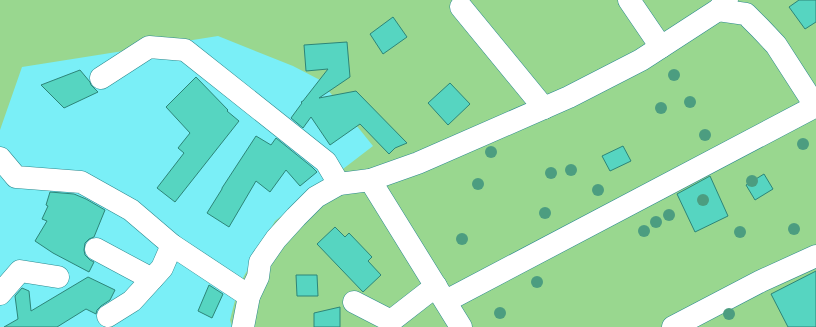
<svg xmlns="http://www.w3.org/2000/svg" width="816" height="327" viewBox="0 0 816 327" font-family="'PT Sans',sans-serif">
<rect width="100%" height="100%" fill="#7aeff7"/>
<polygon fill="#99d78f" points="0,0 816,0 816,327 232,327 230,320 239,285 275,221 373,146 320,80 293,66 218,36 22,67 0,130"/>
<g fill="#56d5c1" stroke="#2d8578">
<polygon points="799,0 816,0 816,22 805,29 789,7"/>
<polygon points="393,17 407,37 383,54 370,34"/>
<polygon points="347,42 350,77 319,98 356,91 407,143 395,148 389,154 360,124 330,145 311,117 303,128 291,118 302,103 301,102 303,101 328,69 306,71 304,45"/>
<polygon points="80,70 90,82 91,85 98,92 64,108 41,85"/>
<polygon points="196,77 228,110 227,111 239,121 175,202 157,188 184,153 178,148 190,133 166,107"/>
<polygon points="450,83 470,104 448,125 428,103"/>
<polygon points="256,136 271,145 276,138 312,167 317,172 300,186 286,170 270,192 256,181 229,227 207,213 222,189 222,188"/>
<polygon points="623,146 631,161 610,171 602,156"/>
<polygon points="764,174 773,189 755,200 746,185"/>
<polygon points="710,176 728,216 695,232 677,194"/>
<polygon points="50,192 74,194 86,199 105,210 94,237 89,239 85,243 84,250 85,255 90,260 94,262 89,272 53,253 35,241 47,221 42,219 48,206 46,205"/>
<polygon points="335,227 345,237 349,233 372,257 368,261 381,275 363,292 317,244"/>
<polygon points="816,271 816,327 788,327 771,294"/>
<polygon points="296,275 317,275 318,296 297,296"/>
<polygon points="88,277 115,290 110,300 101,306 97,310 96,314 86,309 57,327 4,327 18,319 15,296 22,288 29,291 31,311"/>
<polygon points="209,285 223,294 212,318 198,311"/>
<polygon points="340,307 340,327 314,327 314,313"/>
</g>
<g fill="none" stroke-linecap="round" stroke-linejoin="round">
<g stroke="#2c8a8f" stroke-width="23">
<g id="street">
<polyline points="629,0 661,47"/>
<polyline points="461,7 544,108"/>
<polyline points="718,10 746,14 760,28 776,45 816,107"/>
<polyline points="101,78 149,47 185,50 326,162 339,184"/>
<polyline points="0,158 16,177 81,182 131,210 172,245 249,296"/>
<polyline points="370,180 461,327"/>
<polyline points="96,249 152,279"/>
<polyline points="0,294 20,271 58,277"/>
<polyline points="446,301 816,106"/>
<polyline points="354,302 391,321 436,286"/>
<polyline points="108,316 132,301 162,268 172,245"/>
<polyline points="243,327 249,296 258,277 260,262 276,239 296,217 316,197 339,184 370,180 418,163 569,97 641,60 718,10 727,0"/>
<polyline points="673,327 761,281 816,256"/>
</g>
</g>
<use href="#street" stroke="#fff" stroke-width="22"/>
</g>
<g fill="#4c9d80">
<circle cx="674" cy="75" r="6"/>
<circle cx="690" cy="102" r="6"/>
<circle cx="661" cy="108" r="6"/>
<circle cx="705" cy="135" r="6"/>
<circle cx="803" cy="144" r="6"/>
<circle cx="491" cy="152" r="6"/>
<circle cx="571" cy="170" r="6"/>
<circle cx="551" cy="173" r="6"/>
<circle cx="752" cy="181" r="6"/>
<circle cx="478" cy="184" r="6"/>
<circle cx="598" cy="190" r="6"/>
<circle cx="703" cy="200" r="6"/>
<circle cx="545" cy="213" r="6"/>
<circle cx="669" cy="215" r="6"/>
<circle cx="656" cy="222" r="6"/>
<circle cx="794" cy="229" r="6"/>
<circle cx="644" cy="231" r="6"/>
<circle cx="740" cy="232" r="6"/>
<circle cx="462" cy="239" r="6"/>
<circle cx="537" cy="282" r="6"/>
<circle cx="500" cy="313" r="6"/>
<circle cx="729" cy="314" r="6"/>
</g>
</svg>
